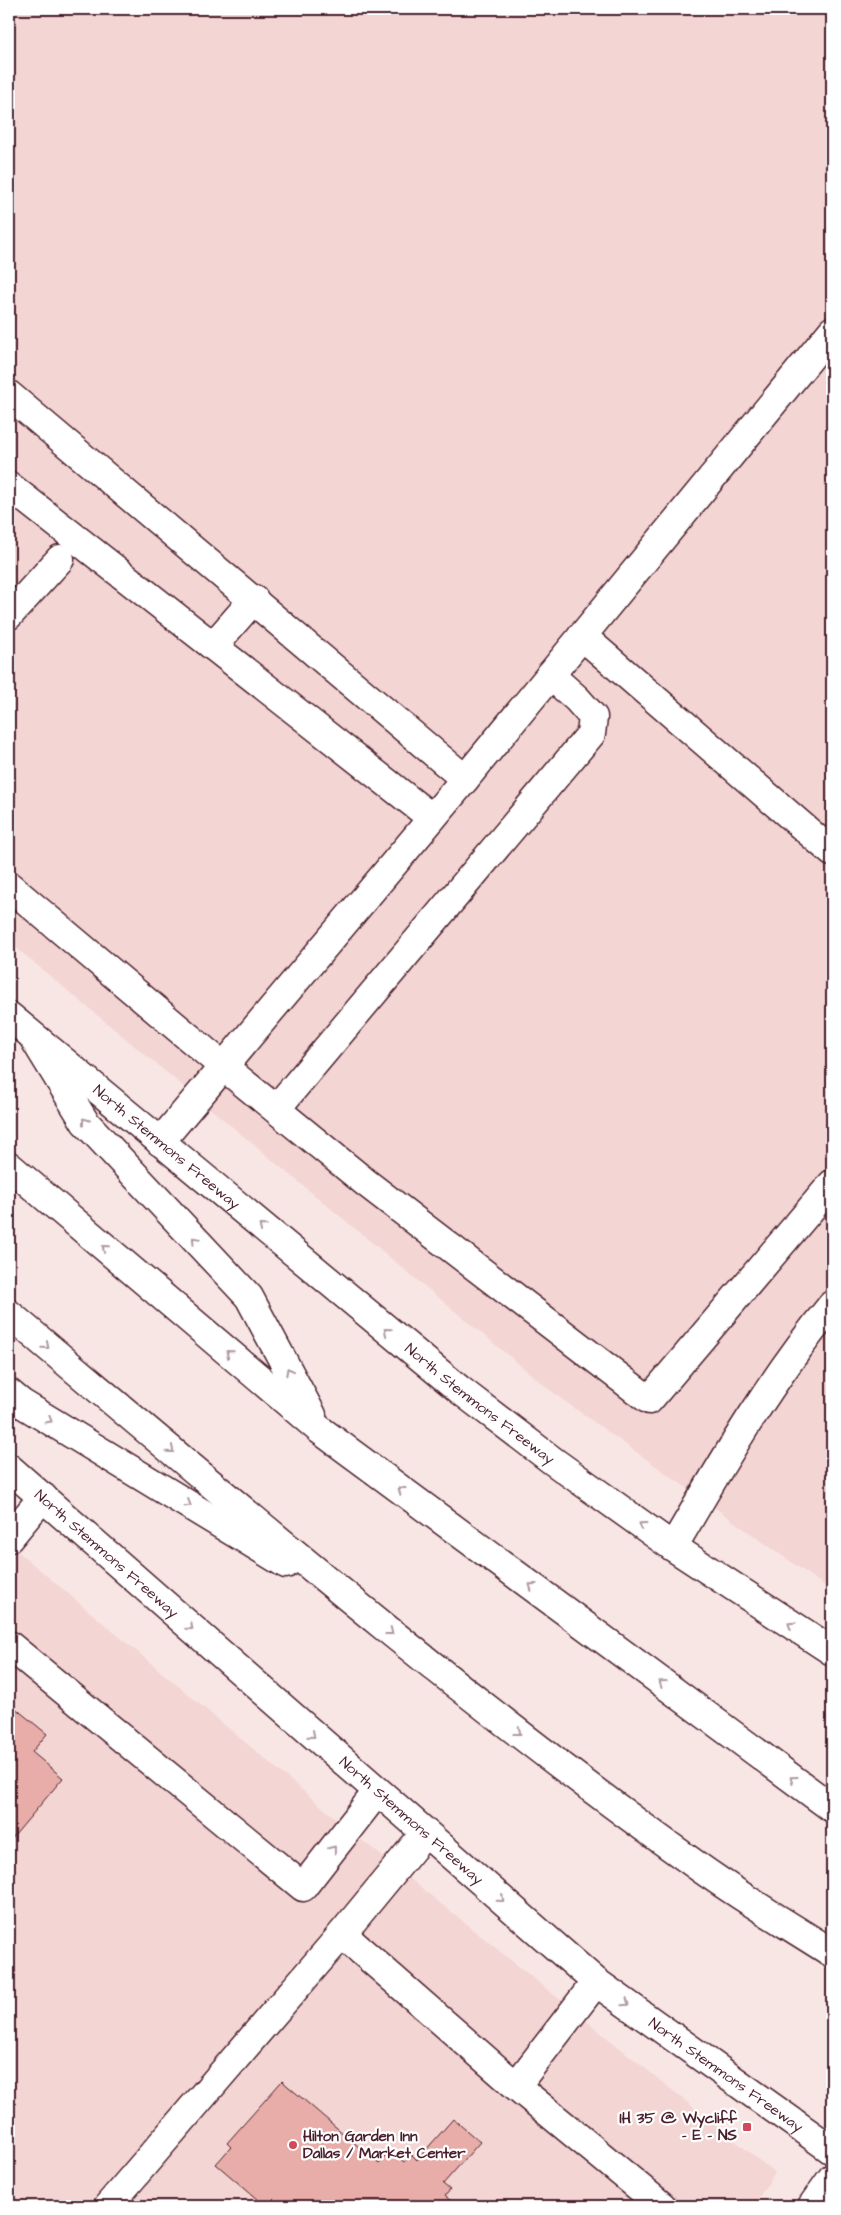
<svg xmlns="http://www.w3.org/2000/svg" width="841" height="2215" viewBox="0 0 841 2215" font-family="'Architects Daughter',sans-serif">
<rect width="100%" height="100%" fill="#f8e6e5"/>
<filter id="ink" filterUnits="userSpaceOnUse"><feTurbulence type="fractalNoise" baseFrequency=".02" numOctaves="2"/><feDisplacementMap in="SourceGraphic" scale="10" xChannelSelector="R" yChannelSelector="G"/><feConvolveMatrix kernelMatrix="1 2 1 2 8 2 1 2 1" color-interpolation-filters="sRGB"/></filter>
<g filter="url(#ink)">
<g fill="#f3d5d3">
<polygon points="9,9 832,9 832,1591 556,1395 9,942"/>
<polygon points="9,1544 352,1832 775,2173 753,2206 9,2206"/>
</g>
<g fill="#e8ada9" stroke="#4a1f2b">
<polygon points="9,1703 47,1734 32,1752 63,1778 9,1842"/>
<polygon points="282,2081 379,2164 391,2150 405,2162 412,2155 417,2160 453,2119 480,2142 443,2184 450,2190 445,2196 457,2206 265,2206 216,2164 231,2147 227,2143"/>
</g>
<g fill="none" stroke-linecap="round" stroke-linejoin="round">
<g stroke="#4a1f2b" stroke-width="31">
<g id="minor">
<polyline points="9,395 465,779"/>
<polyline points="9,486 432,818"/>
<polyline points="9,615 60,559"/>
<polyline points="582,636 832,852"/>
<polyline points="213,646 254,599"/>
<polyline points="9,886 224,1067 365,1182 649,1400 832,1184"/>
<polyline points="276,1109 591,734 593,717 577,699 550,675"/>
<polyline points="160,1142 465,779 832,331"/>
<polyline points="9,1538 43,1497"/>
<path d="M 673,1547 C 722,1463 770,1380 832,1305"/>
<polyline points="9,1645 303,1887 377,1792"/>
<polyline points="342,1934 425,1833"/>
<polyline points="516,2086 596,1982"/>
<polyline points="108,2206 342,1934 516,2086 662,2206"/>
</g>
</g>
<g stroke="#4a1f2b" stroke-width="31">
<g id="major">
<path id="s1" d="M 9,1016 L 460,1390 L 553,1461 L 673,1547 L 832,1651"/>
<path id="s2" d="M 9,1468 L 596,1982 L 832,2150"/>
<polyline points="812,2206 832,2178"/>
</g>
</g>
<g stroke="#4a1f2b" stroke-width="31">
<g id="highway">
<polyline points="33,1037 85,1122 249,1297 312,1415"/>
<polyline points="9,1166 320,1430 832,1808"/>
<path d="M 9,1314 C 234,1503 457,1695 696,1865 C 740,1897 787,1924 832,1953"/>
<polyline points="9,1393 21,1403 286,1564"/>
</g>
</g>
<use href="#minor" stroke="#fff" stroke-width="28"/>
<use href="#major" stroke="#fff" stroke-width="28"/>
<use href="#highway" stroke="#fff" stroke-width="28"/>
</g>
<defs><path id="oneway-chevron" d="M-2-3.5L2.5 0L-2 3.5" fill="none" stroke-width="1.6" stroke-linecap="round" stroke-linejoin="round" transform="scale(1.25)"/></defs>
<g stroke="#ae9aa0">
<use href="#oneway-chevron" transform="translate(85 1121) rotate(-126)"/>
<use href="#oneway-chevron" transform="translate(262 1227) rotate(-140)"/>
<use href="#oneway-chevron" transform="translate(195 1240) rotate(-133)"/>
<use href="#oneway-chevron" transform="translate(105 1248) rotate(-140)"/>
<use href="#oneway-chevron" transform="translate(387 1331) rotate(-141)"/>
<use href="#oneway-chevron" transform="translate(46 1346) rotate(40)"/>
<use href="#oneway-chevron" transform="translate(229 1353) rotate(-140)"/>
<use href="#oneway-chevron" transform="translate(289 1371) rotate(-118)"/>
<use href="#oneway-chevron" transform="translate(49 1420) rotate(31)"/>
<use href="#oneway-chevron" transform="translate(171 1450) rotate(40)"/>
<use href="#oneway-chevron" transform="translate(401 1490) rotate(-144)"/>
<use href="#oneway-chevron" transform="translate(188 1504) rotate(31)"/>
<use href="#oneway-chevron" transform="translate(642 1525) rotate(-144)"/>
<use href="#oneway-chevron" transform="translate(532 1586) rotate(-144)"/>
<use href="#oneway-chevron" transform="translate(791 1625) rotate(-147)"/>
<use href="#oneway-chevron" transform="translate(190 1627) rotate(41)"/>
<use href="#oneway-chevron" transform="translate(390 1632) rotate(38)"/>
<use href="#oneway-chevron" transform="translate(662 1683) rotate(-144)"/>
<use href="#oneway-chevron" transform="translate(518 1732) rotate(38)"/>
<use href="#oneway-chevron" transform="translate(312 1735) rotate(41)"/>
<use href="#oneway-chevron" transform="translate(793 1779) rotate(-144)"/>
<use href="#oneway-chevron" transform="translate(333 1849) rotate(-52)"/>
<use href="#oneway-chevron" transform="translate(501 1899) rotate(41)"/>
<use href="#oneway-chevron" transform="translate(626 2003) rotate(35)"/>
</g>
</g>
<g fill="#d1495b" stroke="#fff" stroke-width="2">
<rect x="742" y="2122" width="10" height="10" rx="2.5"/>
<circle cx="293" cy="2145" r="5"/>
</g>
<g text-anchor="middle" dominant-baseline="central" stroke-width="4.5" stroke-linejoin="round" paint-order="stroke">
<g font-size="15" fill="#4a1f2b" stroke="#fff">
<text stroke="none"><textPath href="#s1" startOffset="205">North Stemmons Freeway</textPath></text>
<text stroke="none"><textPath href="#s1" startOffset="610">North Stemmons Freeway</textPath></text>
<text stroke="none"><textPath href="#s2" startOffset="130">North Stemmons Freeway</textPath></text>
<text stroke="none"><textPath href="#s2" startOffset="535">North Stemmons Freeway</textPath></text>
<text stroke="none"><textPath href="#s2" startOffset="940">North Stemmons Freeway</textPath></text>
</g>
<g font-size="15" font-weight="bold" fill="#4a1f2b" stroke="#fff" text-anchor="end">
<text x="737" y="2118">IH 35 @ Wycliff<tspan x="737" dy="17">- E - NS</tspan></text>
<text x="303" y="2136" text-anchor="start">Hilton Garden Inn<tspan x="303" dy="17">Dallas / Market Center</tspan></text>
</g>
</g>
<rect width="841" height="2215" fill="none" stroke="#fff" stroke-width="30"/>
<rect x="15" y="15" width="811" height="2185" fill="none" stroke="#4a1f2b" stroke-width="2" filter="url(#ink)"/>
</svg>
